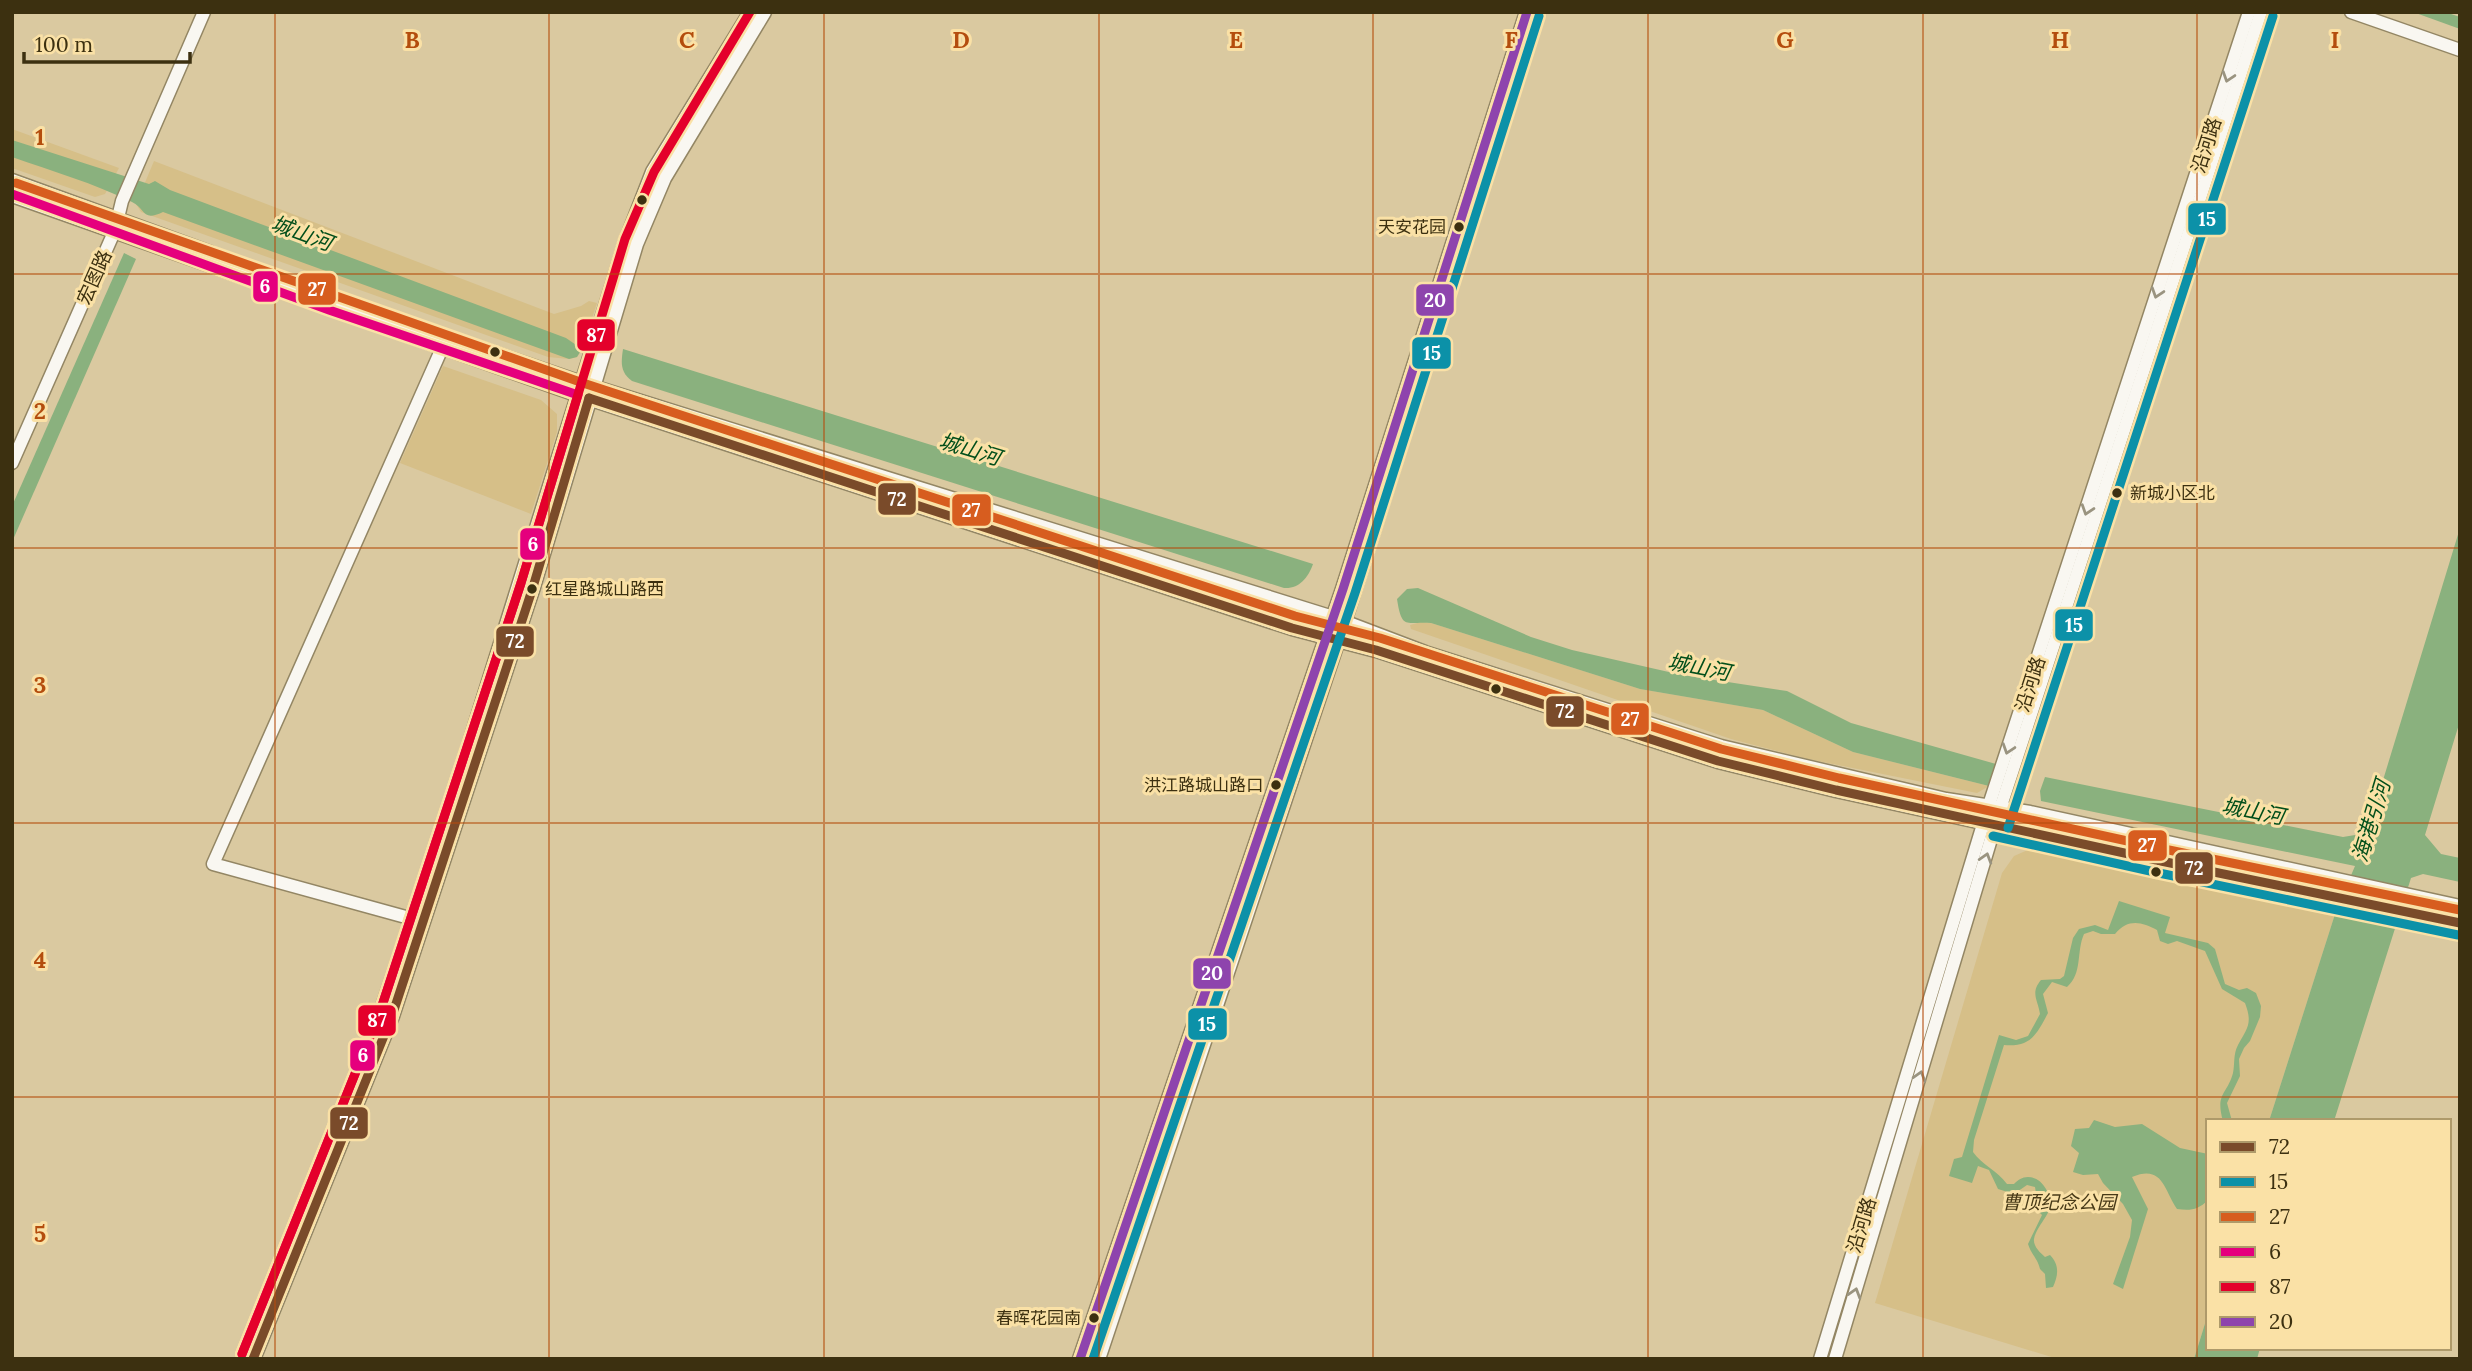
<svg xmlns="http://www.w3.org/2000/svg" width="2472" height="1371" viewBox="0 0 2472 1371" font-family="Lora,'Noto Sans SC',serif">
<rect width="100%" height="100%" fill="#dac9a0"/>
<g fill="#d6bf88">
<polygon points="12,129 119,168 105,194 95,197 12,168"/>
<polygon points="154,161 554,314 581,306 589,301 597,303 582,349 577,357 569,359 548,357 141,212 136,204"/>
<polygon points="443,366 541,400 557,414 557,432 531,514 400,463"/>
<polygon points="1421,622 1431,623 1640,689 1763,710 1853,752 1989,786 1977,793 1808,759 1731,739 1411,629 1410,625"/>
<polygon points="2030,849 2182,884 2234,890 2336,911 2269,1121 2208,1121 2208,1314 2194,1359 2058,1359 1875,1303 2002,873 2014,856"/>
</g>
<g fill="#8ab17e">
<polygon points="2413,12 2445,12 2460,17 2460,29"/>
<path d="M 12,140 L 149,184 L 155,181 L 170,190 L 566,338 L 582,349 L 577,357 L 569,359 L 163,212 C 142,222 146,209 132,202 C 93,183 52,171 12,157 Z"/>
<polygon points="124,253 136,259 12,542 12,506"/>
<path d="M 623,349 L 1313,564 C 1308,578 1299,589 1284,588 L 632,381 C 620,372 621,363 623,349 Z"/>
<polygon points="2460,528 2460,721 2425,835 2441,854 2460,858 2460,882 2423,874 2411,878 2334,1121 2269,1121 2336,911 2355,866 2041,801 2040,791 2045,777 2343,837 2361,834 2369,826"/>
<path d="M 1418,588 L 1531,637 L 1572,650 L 1682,675 L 1787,691 L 1851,723 L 1996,764 L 1989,786 L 1853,752 L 1763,710 L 1640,689 L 1431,623 C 1406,621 1402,631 1397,599 L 1407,589 Z"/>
<path d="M 2119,901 L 2170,917 L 2165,933 L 2208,943 L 2215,949 L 2225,984 L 2239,990 L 2247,988 L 2256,993 L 2261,1006 L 2260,1017 L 2250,1041 L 2244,1048 L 2239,1059 L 2240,1076 L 2227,1103 L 2232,1121 L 2223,1121 C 2215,1093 2227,1095 2233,1073 C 2235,1064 2233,1054 2238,1045 C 2247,1028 2253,1024 2245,1003 L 2222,989 L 2205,951 L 2177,941 L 2168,944 L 2160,941 L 2157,930 C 2142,922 2128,918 2115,934 L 2101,934 L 2093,931 L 2084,934 C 2076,952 2083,973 2067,987 L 2052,982 L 2043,994 L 2048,1013 C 2036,1036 2030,1047 2004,1045 L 1974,1140 L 1973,1152 C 1982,1165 1997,1170 2007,1184 L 2014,1184 C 2018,1180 2022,1177 2028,1177 C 2036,1177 2042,1182 2046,1189 C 2059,1212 2039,1219 2034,1239 C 2033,1246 2040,1253 2045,1257 L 2050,1255 C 2060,1265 2058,1276 2053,1287 L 2046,1288 L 2045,1274 L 2040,1269 C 2038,1259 2031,1254 2028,1244 L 2042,1215 L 2034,1207 L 2037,1200 L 2035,1187 L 2027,1185 L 2014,1194 L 1998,1189 L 1989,1170 L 1978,1166 L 1972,1183 L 1949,1176 L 1954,1159 L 1962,1157 L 1999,1035 L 2016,1040 L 2028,1036 L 2040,1014 C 2038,1000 2030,993 2041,980 L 2060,979 L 2064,976 L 2073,938 L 2079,929 L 2095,925 L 2108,930 Z"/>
<path d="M 2094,1120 L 2115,1127 L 2142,1124 L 2180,1148 L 2208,1154 L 2208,1200 C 2198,1210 2190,1211 2177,1209 C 2164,1190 2163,1164 2132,1177 L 2148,1209 L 2123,1289 L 2113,1284 L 2130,1237 L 2132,1220 L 2123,1204 L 2103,1183 L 2098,1174 L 2083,1175 L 2073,1172 L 2079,1153 L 2071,1146 L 2075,1129 L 2089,1128 Z"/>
<polygon points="2208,1314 2208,1348 2260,1348 2257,1359 2194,1359"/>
</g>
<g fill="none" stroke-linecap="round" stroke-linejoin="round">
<g stroke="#938664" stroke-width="15">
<g id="minor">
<polyline points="2351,12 2460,50"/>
<polyline points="12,463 115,230 122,201 204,12"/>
<polyline points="413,919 213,864 443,346"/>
<polyline points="1820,1359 1988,808 2249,12"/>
<polyline points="1835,1359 2000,809 2261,12"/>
</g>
</g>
<g stroke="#938664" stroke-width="17">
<g id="major">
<polyline points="12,181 210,253"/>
<polyline points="12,195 579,395 1292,628 1376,650 1718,761 1836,790 2161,861 2460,923"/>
<polyline points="413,326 593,387 1333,618 1425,653 1721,747 1946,800 2030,813 2460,907"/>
<polyline points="447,817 627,239 653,172 751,12"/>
<polyline points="339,1120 382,1010 437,846"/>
<polyline points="253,1359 392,1016 533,587 636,244 664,178 764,12"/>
<polyline points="1080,1359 1343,589 1527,12"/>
<polyline points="1098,1359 1344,622 1466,236"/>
</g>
</g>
<use href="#minor" stroke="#f9f7f1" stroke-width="12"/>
<use href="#major" stroke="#f9f7f1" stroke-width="14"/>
<g stroke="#fae1a6" stroke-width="14">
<g id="bus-1">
<polyline points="589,398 1292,628 1376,650 1718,761 1836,790 2161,861 2460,923"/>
<polyline points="253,1359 392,1016 533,587 589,398"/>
</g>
</g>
<g stroke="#fae1a6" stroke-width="14">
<g id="bus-2">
<polyline points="2008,828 2273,16"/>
<polyline points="1993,836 2159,873 2458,935"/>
<polyline points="1093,1359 1355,593 1539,16"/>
</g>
</g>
<g stroke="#fae1a6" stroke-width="14">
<polyline id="bus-3" points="16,183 583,383 1295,616 1380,638 1721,749 1839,778 2164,849 2460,910"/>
</g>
<g stroke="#fae1a6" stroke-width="14">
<polyline id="bus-4" points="12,194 329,310 578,395 521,583 380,1012 242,1354"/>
</g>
<g stroke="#fae1a6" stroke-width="14">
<polyline id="bus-5" points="242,1354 380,1012 521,583 625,239 654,172 750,12"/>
</g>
<g stroke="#fae1a6" stroke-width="14">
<polyline id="bus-6" points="1080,1359 1343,589 1527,12"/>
</g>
<use href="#bus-1" stroke="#7a4b2a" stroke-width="9"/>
<use href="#bus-2" stroke="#0c91a8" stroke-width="9"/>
<use href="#bus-3" stroke="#d75d1f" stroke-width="9"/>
<use href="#bus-4" stroke="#e5007d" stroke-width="9"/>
<use href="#bus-5" stroke="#e4002b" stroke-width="9"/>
<use href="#bus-6" stroke="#8e44ad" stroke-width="9"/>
</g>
<defs><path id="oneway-chevron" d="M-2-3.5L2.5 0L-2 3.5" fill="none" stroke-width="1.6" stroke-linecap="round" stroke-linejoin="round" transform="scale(1.75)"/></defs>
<g stroke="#9a9480">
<use href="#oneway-chevron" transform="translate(2228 77) rotate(108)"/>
<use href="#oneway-chevron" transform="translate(2157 293) rotate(108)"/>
<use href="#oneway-chevron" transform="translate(2087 510) rotate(108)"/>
<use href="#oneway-chevron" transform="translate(2008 749) rotate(108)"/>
<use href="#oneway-chevron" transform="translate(1986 858) rotate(-73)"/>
<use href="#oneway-chevron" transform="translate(1920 1076) rotate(-73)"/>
<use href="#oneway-chevron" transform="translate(1855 1293) rotate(-73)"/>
</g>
<path fill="none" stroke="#b44d0d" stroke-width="2" stroke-opacity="0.55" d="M 275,12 L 275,1359M 549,12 L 549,1359M 824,12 L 824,1359M 1099,12 L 1099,1359M 1373,12 L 1373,1359M 1648,12 L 1648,1359M 1923,12 L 1923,1359M 2197,12 L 2197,1359M 12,274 L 2460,274M 12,548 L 2460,548M 12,823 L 2460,823M 12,1097 L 2460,1097"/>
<g fill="#3c3010" stroke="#fae1a6" stroke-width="2.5">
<circle cx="642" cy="200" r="6"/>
<circle cx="1459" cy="227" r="6"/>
<circle cx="495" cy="352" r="6"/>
<circle cx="2117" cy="493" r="6"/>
<circle cx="532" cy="589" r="6"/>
<circle cx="1496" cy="689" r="6"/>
<circle cx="1276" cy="785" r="6"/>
<circle cx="2156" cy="872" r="6"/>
<circle cx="1094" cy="1318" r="6"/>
</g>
<g text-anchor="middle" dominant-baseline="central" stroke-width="6" stroke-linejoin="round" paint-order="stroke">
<g font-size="17" fill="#3c3010" stroke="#fae1a6" text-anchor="end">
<text x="1446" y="227">天安花园</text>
<text x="2130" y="493" text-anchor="start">新城小区北</text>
<text x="545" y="589" text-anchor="start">红星路城山路西</text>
<text x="1263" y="785">洪江路城山路口</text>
<text x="1081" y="1318">春晖花园南</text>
</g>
<g font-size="19" fill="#3c3010" stroke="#fae1a6">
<text transform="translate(2206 145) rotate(-72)">沿河路</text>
<text transform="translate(94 277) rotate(-66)">宏图路</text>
<text transform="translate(2030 684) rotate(-72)">沿河路</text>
<text transform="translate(1861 1225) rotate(-73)">沿河路</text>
</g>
<g font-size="19" font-style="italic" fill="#473917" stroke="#fae1a6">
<text x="2059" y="1202">曹顶纪念公园</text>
</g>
<g font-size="21" font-style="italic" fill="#034f1b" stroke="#fae1a6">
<text transform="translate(302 233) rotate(20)">城山河</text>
<text transform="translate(970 449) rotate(17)">城山河</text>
<text transform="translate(1699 667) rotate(11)">城山河</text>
<text transform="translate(2253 811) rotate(11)">城山河</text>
<text transform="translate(2371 821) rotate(-73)">海港引河</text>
</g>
</g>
<g font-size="23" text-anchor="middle" font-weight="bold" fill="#b44d0d" stroke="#fae1a6" stroke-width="6" stroke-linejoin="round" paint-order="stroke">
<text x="412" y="48">B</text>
<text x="687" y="48">C</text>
<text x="961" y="48">D</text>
<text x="1236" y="48">E</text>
<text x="1511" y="48">F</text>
<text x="1785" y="48">G</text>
<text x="2060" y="48">H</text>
<text x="2335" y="48">I</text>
<text x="40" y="145">1</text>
<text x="40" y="419">2</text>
<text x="40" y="693">3</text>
<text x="40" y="968">4</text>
<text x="40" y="1242">5</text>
</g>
<g stroke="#fae1a6" stroke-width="2.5">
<rect x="2187" y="202" width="40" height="34" rx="7" fill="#0c91a8"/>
<rect x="252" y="270" width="27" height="33" rx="7" fill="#e5007d"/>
<rect x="297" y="272" width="40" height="34" rx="7" fill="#d75d1f"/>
<rect x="1415" y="283" width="40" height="34" rx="7" fill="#8e44ad"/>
<rect x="576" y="318" width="40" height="34" rx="7" fill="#e4002b"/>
<rect x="1411" y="336" width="41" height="34" rx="7" fill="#0c91a8"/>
<rect x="877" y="482" width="40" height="34" rx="7" fill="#7a4b2a"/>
<rect x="951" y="493" width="41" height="34" rx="7" fill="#d75d1f"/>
<rect x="519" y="527" width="27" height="34" rx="7" fill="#e5007d"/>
<rect x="2054" y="608" width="40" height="34" rx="7" fill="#0c91a8"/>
<rect x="495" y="625" width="40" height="33" rx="7" fill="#7a4b2a"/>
<rect x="1545" y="695" width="40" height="33" rx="7" fill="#7a4b2a"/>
<rect x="1610" y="702" width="40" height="34" rx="7" fill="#d75d1f"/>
<rect x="2127" y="829" width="41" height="33" rx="7" fill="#d75d1f"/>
<rect x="2174" y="851" width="40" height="34" rx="7" fill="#7a4b2a"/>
<rect x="1192" y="957" width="40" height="33" rx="7" fill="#8e44ad"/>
<rect x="357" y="1004" width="40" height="33" rx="7" fill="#e4002b"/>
<rect x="1187" y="1007" width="41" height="34" rx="7" fill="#0c91a8"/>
<rect x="349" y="1039" width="27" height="33" rx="7" fill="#e5007d"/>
<rect x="329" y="1106" width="40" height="34" rx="7" fill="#7a4b2a"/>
</g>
<g font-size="19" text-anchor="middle" font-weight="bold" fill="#fff">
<text x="2207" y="226">15</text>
<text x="265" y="293">6</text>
<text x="317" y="296">27</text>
<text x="1435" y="307">20</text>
<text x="596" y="342">87</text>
<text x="1432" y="360">15</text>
<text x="897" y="506">72</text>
<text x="971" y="517">27</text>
<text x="533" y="551">6</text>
<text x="2074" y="632">15</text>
<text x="515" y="648">72</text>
<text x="1565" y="718">72</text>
<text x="1630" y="726">27</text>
<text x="2147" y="852">27</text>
<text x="2194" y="875">72</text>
<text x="1212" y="980">20</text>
<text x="377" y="1027">87</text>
<text x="1207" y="1031">15</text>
<text x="363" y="1062">6</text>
<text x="349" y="1130">72</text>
</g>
<rect width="2472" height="1371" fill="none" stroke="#3c3010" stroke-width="28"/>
<rect x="2206" y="1119" width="245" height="231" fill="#fae1a6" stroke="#ae9a6a" stroke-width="2"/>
<rect x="2220" y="1142" width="35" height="10" fill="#7a4b2a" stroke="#ae9a6a" stroke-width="2"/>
<text x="2269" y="1154" font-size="21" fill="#3c3010">72</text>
<rect x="2220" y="1177" width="35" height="10" fill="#0c91a8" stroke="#ae9a6a" stroke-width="2"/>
<text x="2269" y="1189" font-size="21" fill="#3c3010">15</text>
<rect x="2220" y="1212" width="35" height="10" fill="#d75d1f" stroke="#ae9a6a" stroke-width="2"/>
<text x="2269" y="1224" font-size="21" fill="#3c3010">27</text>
<rect x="2220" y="1247" width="35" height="10" fill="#e5007d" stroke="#ae9a6a" stroke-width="2"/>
<text x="2269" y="1259" font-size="21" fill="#3c3010">6</text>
<rect x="2220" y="1282" width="35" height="10" fill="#e4002b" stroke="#ae9a6a" stroke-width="2"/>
<text x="2269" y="1294" font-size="21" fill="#3c3010">87</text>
<rect x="2220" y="1317" width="35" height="10" fill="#8e44ad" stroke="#ae9a6a" stroke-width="2"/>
<text x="2269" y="1329" font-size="21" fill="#3c3010">20</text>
<path d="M24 52v10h166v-10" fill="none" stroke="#3c3010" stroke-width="3.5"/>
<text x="35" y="52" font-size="21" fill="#3c3010" stroke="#fae1a6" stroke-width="5" paint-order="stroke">100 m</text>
</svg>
